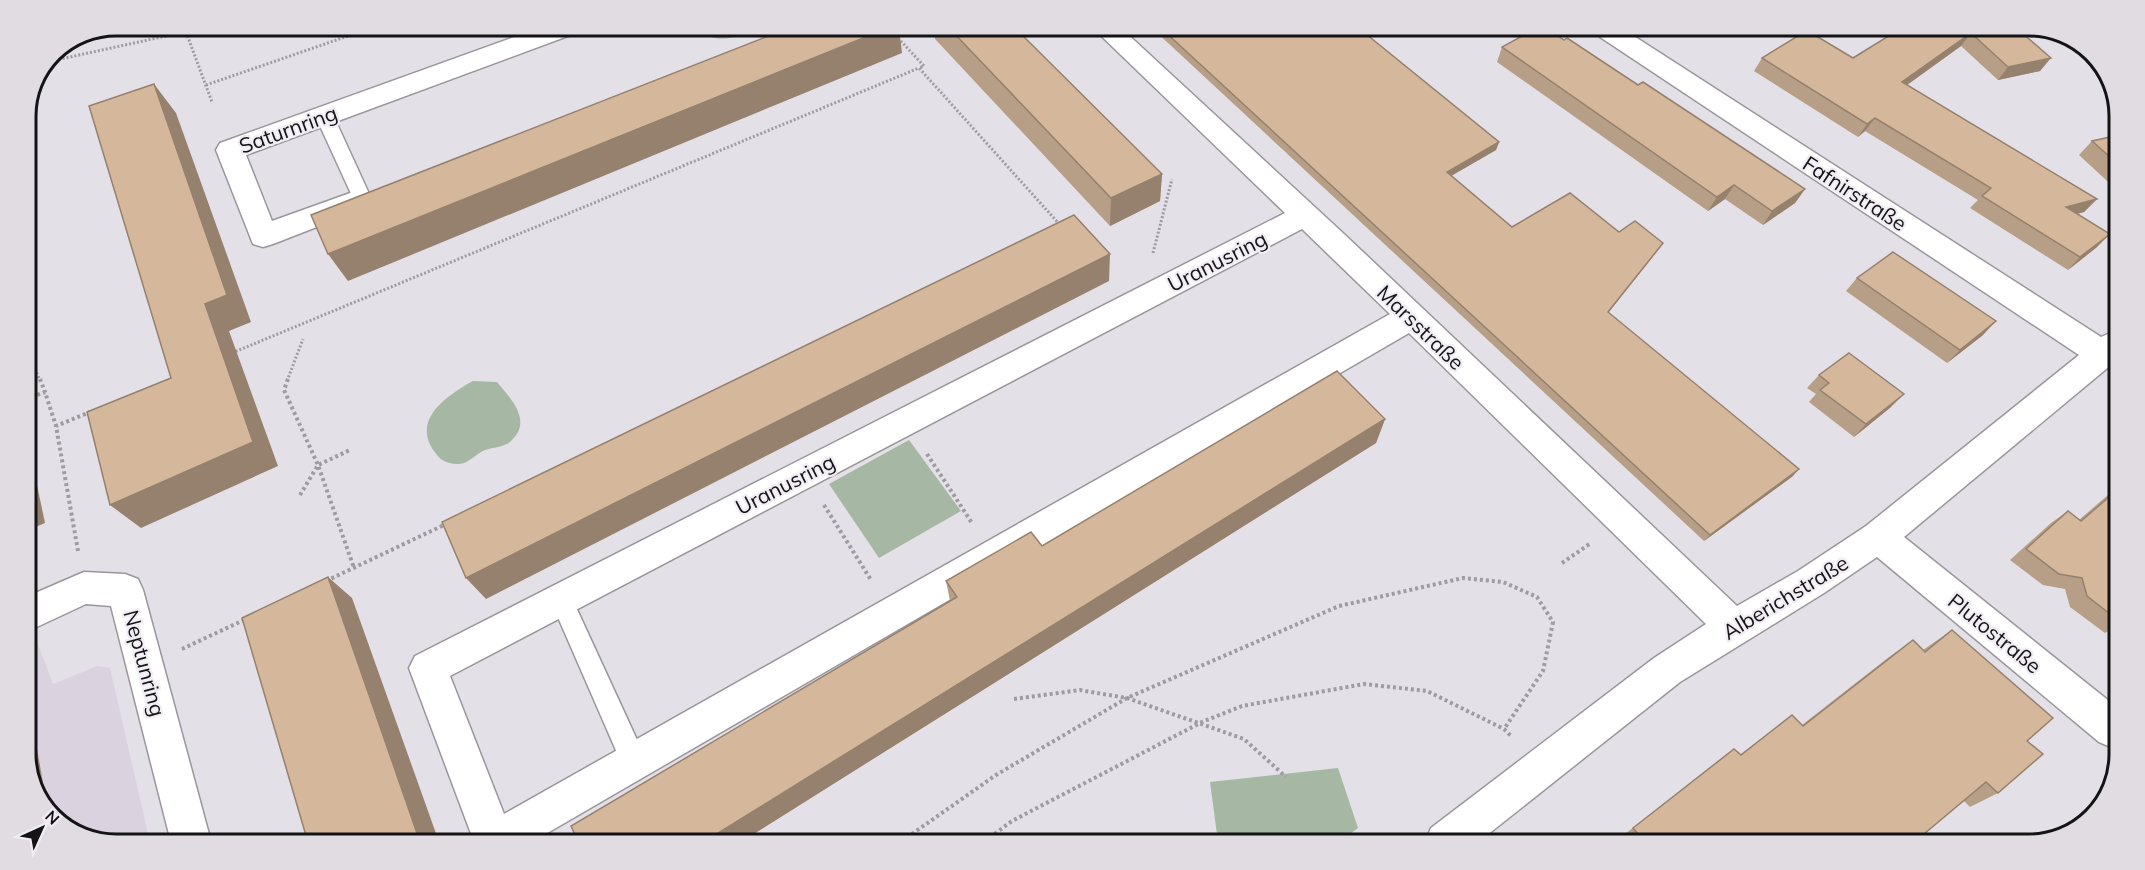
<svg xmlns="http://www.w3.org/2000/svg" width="2145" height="870" viewBox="0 0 2145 870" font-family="Mulish,sans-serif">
<rect width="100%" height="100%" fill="#e4e0e7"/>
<polygon fill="#dbd2e0" points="33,631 53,684 97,666 110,668 149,838 82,838 44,809 26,760 26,634"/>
<g fill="#a6b8a3">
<path d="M 697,28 L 756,28 C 738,39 712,45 697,28 Z"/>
<path d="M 473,381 L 497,382 C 511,399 533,421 511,441 C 505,447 493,447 485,450 C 475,454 468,465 457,464 C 446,464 439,459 434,451 C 411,419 448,395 473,381 Z"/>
<polygon points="909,440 961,511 879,558 829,484"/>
<polygon points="1338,768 1358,828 1339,842 1218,842 1210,782"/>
</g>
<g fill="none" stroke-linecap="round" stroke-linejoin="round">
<g stroke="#9a969c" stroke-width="3">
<g id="service">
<polygon points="324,109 330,111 333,115 371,198 368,203 362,205 356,203 353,198 315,115 318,111"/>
<polygon points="561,589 569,592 643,753 646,762 643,771 634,774 625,771 550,599 553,592"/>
</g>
</g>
<g stroke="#9a969c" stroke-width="3">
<g id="minor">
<polygon points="542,27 580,27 576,33 246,155 272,221 353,192 363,195 367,202 363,209 273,244 263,247 253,244 216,150 220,143"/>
<path d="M 1094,29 L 1122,29 L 1344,234 L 1737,606 L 1798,571 L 1866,526 L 2079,355 L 1600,37 L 1597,31 L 1626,31 L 2101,337 L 2117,330 L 2117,360 L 1904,537 L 2114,705 L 2113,748 L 2099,742 L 1877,557 L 1824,593 L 1680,682 L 1477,843 L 1425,842 L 1431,828 L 1654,658 L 1706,624 L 1409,333 L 537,839 L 473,839 L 409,668 L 415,656 L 1285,213 ZM 1302,229 L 1390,314 L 504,814 L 450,676 Z"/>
<polygon points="84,572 125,574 138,579 143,590 210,838 170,838 111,606 86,604 26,632 26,597"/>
</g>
</g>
<g stroke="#9e9ba1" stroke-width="3" stroke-dasharray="2 2" stroke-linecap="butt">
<polyline points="186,32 212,102"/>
<polyline points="898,38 924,66 919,68 1061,226"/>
<polyline points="47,62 212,26"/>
<polyline points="206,85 377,26"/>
<polyline points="1153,253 1172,179"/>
<polyline points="232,353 919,68"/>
<polyline points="26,362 34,366 40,381"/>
<polyline points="287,381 303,339"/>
</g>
<g stroke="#9e9ba1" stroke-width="4" stroke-dasharray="3 3" stroke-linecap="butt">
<polyline points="40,379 45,392"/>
<polyline points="288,379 284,390 318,465 354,568"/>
<polyline points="26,399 45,392 56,426"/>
<polyline points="927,454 972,523"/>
<polyline points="300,495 318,465 350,450"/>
<polyline points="824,505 871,580"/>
<polyline points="78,551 56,426 90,412"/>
<polyline points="1562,563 1591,543"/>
<polyline points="326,581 446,524"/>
<polyline points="182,649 246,619"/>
<polyline points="1014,699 1080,690 1127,698 1244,739 1286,777"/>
<polyline points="902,841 996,775 1127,698 1339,606 1463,578 1503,582 1537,597 1553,622 1543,671 1504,729"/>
<polyline points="985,841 1012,821 1202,722 1242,706 1364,684 1427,691 1504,729 1512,737"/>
</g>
<use href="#service" fill="#fff" fill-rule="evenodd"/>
<use href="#minor" fill="#fff" fill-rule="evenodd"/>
</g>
<g fill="#b79e86">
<polygon points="934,28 1016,29 1162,174 1160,201 1110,226 935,39"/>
<polygon points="1153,29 1361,30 1499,142 1496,150 1451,176 1512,227 1619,232 1663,243 1658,250 1608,313 1793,476 1704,541"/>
<polygon points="1895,32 2021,32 2040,71 1998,80 1961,46 1907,85 2097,199 2084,212 2077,214 2097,247 2068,270 1970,208 1978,200 1865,131 1858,137 1754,71 1762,58 1853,58"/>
<polygon points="1564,40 1638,85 1805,189 1795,203 1763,225 1725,199 1708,211 1497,62 1502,47"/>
<polygon points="2119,135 2119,192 2079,155 2092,141"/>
<polygon points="1857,278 1983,335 1947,363 1846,291"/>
<polygon points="1819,375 1891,407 1854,437 1809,402 1816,394 1807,388"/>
<polygon points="1385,419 1376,443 744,840 577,839 950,601 946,581"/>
<polygon points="2116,488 2114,628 2105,633 2070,607 2065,589 2043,585 2010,560 2051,523 2068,511 2079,520"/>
<polygon points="1952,630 2027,741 1998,793 1970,807 1964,801 1912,844 1618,843 1616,841 1734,749 1741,754 1792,715 1802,725 1889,657 1913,640 1923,650"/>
</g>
<g fill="#95816d">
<polygon points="888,28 899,28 902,53 348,281 328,254"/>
<polygon points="1971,33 1961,46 1893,95 1902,82"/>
<polygon points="2051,58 2040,71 1998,80 2008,67"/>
<polygon points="154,84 176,113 251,322 229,331 278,466 141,528 110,505 205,304"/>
<polygon points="1875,118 1865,131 1858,137 1867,124"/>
<polygon points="1499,142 1496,150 1444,180 1447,172"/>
<polygon points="1162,174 1160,201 1110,226 1111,198"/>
<polygon points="1734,185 1725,199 1708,211 1717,197"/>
<polygon points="1805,189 1795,203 1763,225 1772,211"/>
<polygon points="2097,199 2084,212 2054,220 2066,207"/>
<polygon points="2110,234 2097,247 2068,270 2080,257"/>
<polygon points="1663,243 1658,250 1603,319 1608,312"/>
<polygon points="1110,254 1109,281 486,599 466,578"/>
<polygon points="1996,321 1983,335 1947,363 1960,350"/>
<polygon points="1904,394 1891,407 1854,437 1866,424"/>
<polygon points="1385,419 1376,443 744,840 707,840"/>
<polygon points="26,433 45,523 26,531"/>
<polygon points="1799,469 1793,476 1704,541 1710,535"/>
<polygon points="328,577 352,598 438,839 419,839"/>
<polygon points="26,732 35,737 48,812 44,809 26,760"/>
</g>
<g fill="#d5b89c" stroke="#95816d" stroke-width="1.5">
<polygon points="789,28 888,28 328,254 311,215"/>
<polygon points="949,28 1016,29 1162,174 1111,198"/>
<polygon points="1162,29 1361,30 1499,142 1447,172 1512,227 1570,193 1619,232 1635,221 1663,243 1608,312 1799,469 1710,535"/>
<polygon points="1533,30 1550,30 1564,40 1567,38 1638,85 1643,82 1805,189 1772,211 1734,185 1717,197 1502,47"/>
<polygon points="1806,31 1808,31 1853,58 1895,32 2021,32 2051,58 2008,67 1971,33 1902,82 2097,199 2066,207 2110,234 2080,257 1982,196 1991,188 1875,118 1867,124 1762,58"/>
<polygon points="154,84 227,295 205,304 253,442 110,505 87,412 171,378 89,106"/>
<polygon points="2119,135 2119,165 2092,141"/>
<polygon points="1074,215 1110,254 466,578 442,522"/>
<polygon points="1893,252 1996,321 1960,350 1857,278"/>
<polygon points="1849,353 1904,394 1866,424 1820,390 1829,383 1819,375"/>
<polygon points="1337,371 1385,419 707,840 577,839 571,826 957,597 946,581 1031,532 1042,546"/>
<polygon points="2116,491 2114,617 2087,596 2082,578 2059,574 2026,549 2068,511 2081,521"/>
<polygon points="328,577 419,839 307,839 242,618"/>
<polygon points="1952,630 2053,718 2027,741 2043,754 1998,793 1986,782 1912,844 1646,843 1633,828 1734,749 1741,755 1792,715 1803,726 1913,640 1925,652"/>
</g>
<g text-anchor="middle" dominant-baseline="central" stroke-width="4.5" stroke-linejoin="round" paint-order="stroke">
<g font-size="21" fill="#141315" stroke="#f2edf4">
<text transform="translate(288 129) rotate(-20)">Saturnring</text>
<text transform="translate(1855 193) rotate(33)">Fafnirstraße</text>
<text transform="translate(1217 261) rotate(-27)">Uranusring</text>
<text transform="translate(1421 327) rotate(44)">Marsstraße</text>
<text transform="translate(785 484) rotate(-27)">Uranusring</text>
<text transform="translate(1785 597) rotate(-31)">Alberichstraße</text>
<text transform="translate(1995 633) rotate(39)">Plutostraße</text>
<text transform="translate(145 663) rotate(75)">Neptunring</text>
</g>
</g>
<path d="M0 0H2145V870H0ZM116 36H2029A80 80 0 0 1 2109 116V754A80 80 0 0 1 2029 834H116A80 80 0 0 1 36 754V116A80 80 0 0 1 116 36Z" fill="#e0dce2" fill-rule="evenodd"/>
<path fill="none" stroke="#141315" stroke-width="3" d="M116 36H2029A80 80 0 0 1 2109 116V754A80 80 0 0 1 2029 834H116A80 80 0 0 1 36 754V116A80 80 0 0 1 116 36Z"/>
<g transform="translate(42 828) rotate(45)" stroke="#f2edf4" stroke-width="4.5" paint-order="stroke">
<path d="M0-4.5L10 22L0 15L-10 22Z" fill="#141315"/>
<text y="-9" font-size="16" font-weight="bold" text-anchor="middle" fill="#141315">N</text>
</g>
</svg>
